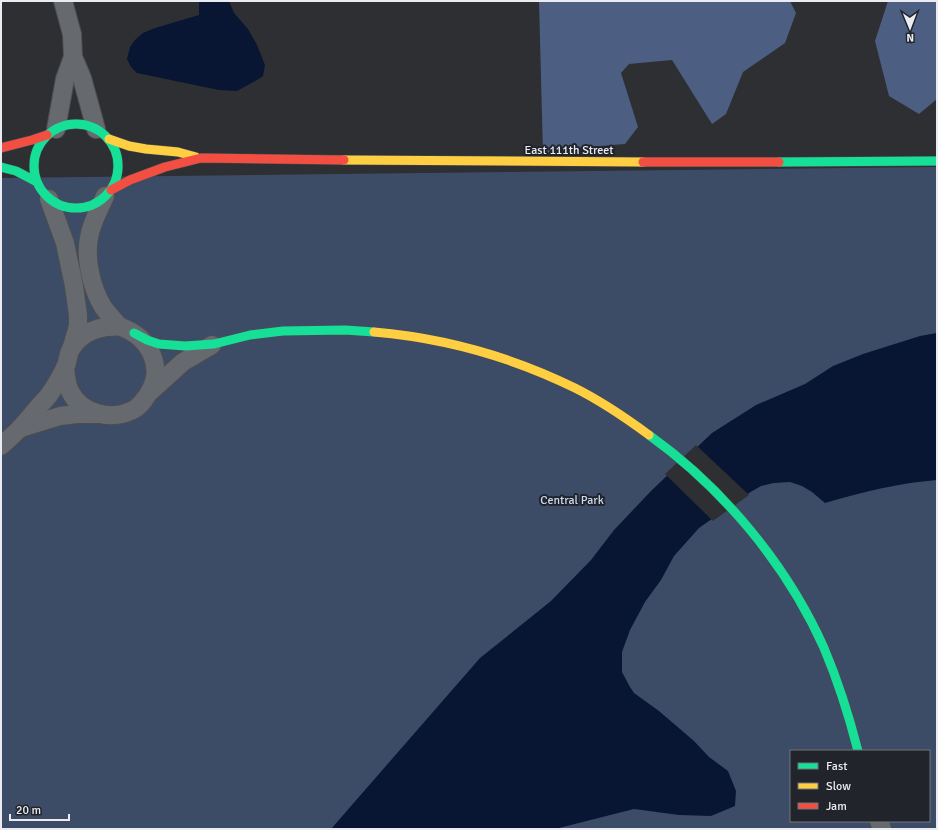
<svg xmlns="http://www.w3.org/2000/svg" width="938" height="830" viewBox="0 0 938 830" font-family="Signika,sans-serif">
<rect width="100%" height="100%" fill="#2d2f32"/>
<path fill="#3d4c66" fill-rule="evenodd" d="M 937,167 L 937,829 L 1,829 L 1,178 ZM 791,751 L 929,751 L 929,821 L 791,821 Z"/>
<g fill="#4c5f82">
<polygon points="539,1 790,1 796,13 785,43 743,72 726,114 712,124 672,60 629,64 621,73 638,127 625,144 574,148 543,154"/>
<polygon points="888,1 937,1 937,99 919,114 889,96 875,41"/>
</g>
<g fill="#081633">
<polygon points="199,1 229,1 234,13 248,29 257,45 265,65 263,76 257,80 237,91 219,90 137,73 131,67 127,59 130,47 135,40 143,33 155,28 199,15"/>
<path d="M 937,333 L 937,480 C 899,483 862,492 825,503 L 812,492 L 802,486 L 790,482 L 774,483 L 761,486 L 749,493 L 699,528 L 674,556 L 661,580 L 645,602 L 630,630 L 622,652 L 622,672 L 630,687 L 634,693 L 659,711 L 694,741 L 709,757 L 728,771 L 736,791 L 735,806 L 711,816 L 679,815 L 634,809 L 555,829 L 331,829 L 480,658 L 551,601 L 591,560 L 614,530 L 652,490 L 712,433 L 756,405 L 805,384 L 833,366 L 863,354 L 920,336 Z"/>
</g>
<polygon fill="#2d2f32" points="696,445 749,495 713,521 665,474"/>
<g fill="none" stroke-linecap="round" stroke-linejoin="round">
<g stroke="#4c4d50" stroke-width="20">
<g id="street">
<polyline points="63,1 72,34 73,57 82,78 96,129"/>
<polyline points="56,129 65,79 73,57"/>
<path d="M 105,196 C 100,208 93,220 90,233 C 84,256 91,287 103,307 C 108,314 114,320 119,326"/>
<polyline points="49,199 65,243 74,286 78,315 78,326 72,347"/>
<polyline points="151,391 183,362 212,345"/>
<polyline points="21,428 60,416 77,414 98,414"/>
<path d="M 1,446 C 7,440 15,434 21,427 C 27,421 33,413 39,406 C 42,403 46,399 49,395 C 54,388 62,374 66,366 C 68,360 68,354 71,349 C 79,336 92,329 106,327 C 111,327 117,326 121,327 C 135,332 146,341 152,355 C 159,372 155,386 144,400 C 141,404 137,408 133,410 C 111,421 81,414 70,391 C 66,383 66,375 65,367"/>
<polyline points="879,821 882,829"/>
</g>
</g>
<g stroke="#4c4d50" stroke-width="10">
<g id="fast">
<circle cx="76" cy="166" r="42"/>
<polyline points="779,162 937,161"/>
<polyline points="1,167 16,171 37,182"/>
<polyline points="134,333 147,340 159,344 185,346 214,344 250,335 283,331 345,330 374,332"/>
<path d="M 649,435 C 723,488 787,565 824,648 C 838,681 849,716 858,751"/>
</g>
</g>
<g stroke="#4c4d50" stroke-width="10">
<g id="slow">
<polyline points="109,139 129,146 146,149 178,152 196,157"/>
<polyline points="344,160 643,162"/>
<path d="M 374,332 C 444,338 512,357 575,388 C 601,401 626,418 649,435"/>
</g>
</g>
<g stroke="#4c4d50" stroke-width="10">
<g id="jam">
<polyline points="1,148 32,140 47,135"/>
<polyline points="643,162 779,162"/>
<polyline points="111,190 130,180 165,167 201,158 344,160"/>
</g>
</g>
<use href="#street" stroke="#666a6f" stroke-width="18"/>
<use href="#fast" stroke="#16e098" stroke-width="9"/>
<use href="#slow" stroke="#ffcf43" stroke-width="9"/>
<use href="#jam" stroke="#f24e42" stroke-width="9"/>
</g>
<g text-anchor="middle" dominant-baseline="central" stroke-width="4" stroke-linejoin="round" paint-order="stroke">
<g font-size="12" fill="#eaecf1" stroke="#21242b">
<text x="569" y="150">East 111th Street</text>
</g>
<g font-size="12" fill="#ccdbf5" stroke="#21242b">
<text x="572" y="500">Central Park</text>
</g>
</g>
<rect width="938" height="830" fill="none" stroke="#eaecf1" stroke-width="4"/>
<rect x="790" y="750" width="140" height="72" fill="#21242b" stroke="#71747a"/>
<rect x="798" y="763" width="20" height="6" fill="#16e098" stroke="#71747a"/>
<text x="826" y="770" font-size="12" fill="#eaecf1">Fast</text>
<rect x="798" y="783" width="20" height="6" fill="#ffcf43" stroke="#71747a"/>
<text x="826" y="790" font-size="12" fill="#eaecf1">Slow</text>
<rect x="798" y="803" width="20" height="6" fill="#f24e42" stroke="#71747a"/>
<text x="826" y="810" font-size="12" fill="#eaecf1">Jam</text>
<g transform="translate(910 28) rotate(179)" stroke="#21242b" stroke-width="3" paint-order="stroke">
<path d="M0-3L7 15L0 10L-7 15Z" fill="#eaecf1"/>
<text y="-6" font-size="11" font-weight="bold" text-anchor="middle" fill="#eaecf1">N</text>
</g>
<path d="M10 814v6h59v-6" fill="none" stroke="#eaecf1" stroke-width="2"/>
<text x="16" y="814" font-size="12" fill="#eaecf1" stroke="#21242b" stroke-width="3" paint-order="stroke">20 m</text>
</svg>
